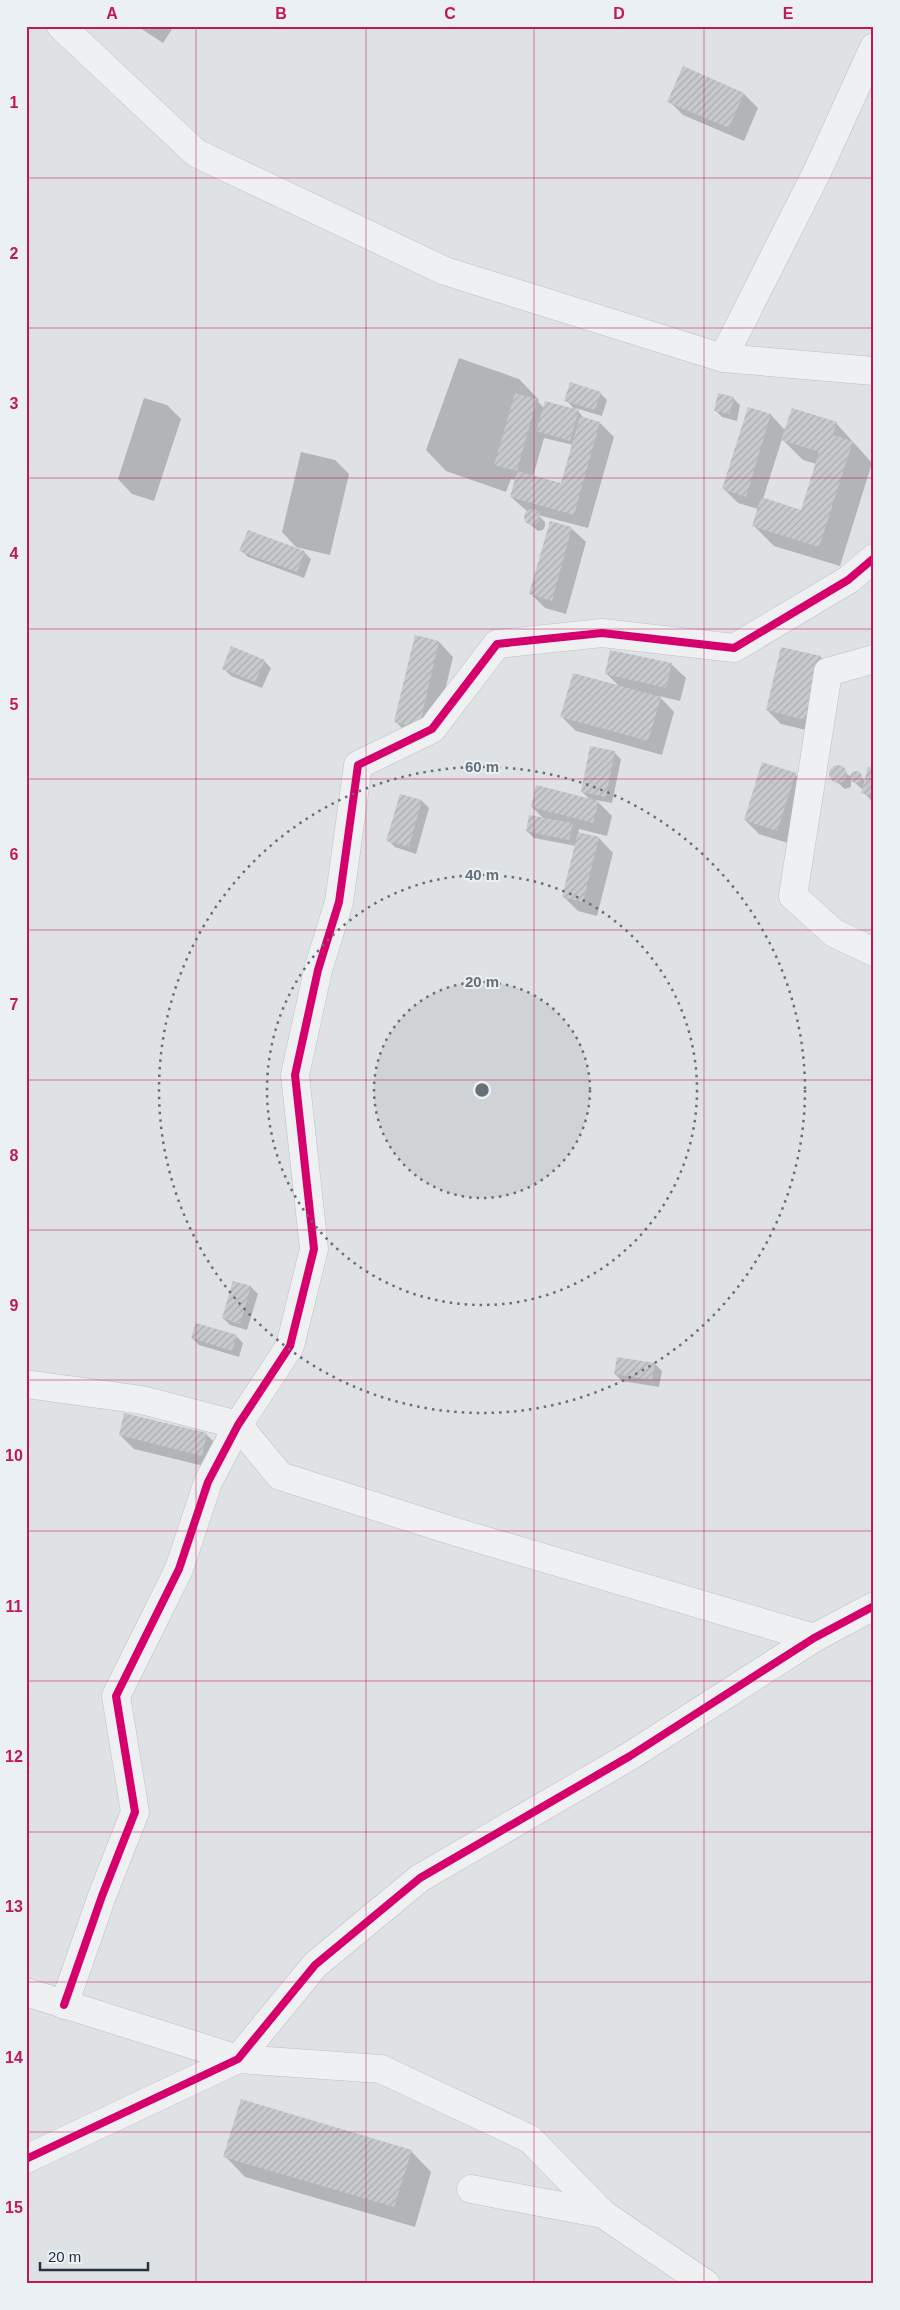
<svg xmlns="http://www.w3.org/2000/svg" width="900" height="2310" viewBox="0 0 900 2310" font-family="Arial,sans-serif">
<defs>
<pattern id="building-hatch" width="6" height="6" patternUnits="userSpaceOnUse" patternTransform="scale(1.25)"><rect width="6" height="6" fill="#c7cacc"/><path d="M-1 1l2-2M0 6l6-6M5 7l2-2" fill="none" stroke="#abaeb0"/></pattern>
</defs>
<rect width="100%" height="100%" fill="#dfe2e4"/>
<g fill="#0003" fill-rule="evenodd">
<polygon points="137,26 174,26 163,43"/>
<polygon points="744,94 758,108 744,141 683,115 669,101"/>
<path d="M 459,358 L 519,379 L 539,400 L 538,402 L 544,408 L 576,411 L 566,400 L 600,393 L 607,400 L 602,416 L 575,408 L 585,419 L 600,423 L 614,437 L 588,528 L 538,515 L 545,522 L 545,526 L 543,530 L 538,531 L 526,521 L 525,514 L 528,512 L 511,497 L 516,480 L 511,479 L 506,492 L 446,471 L 426,450 ZM 544,438 L 573,445 L 562,485 L 533,477 Z"/>
<polygon points="144,398 167,405 181,419 154,501 132,494 118,479"/>
<polygon points="733,398 740,405 737,421 722,417 715,410"/>
<path d="M 749,409 L 771,415 L 785,430 L 836,423 L 872,463 L 840,566 L 774,546 L 753,525 L 758,509 L 738,503 L 724,489 ZM 782,439 L 803,460 L 816,464 L 802,511 L 763,499 Z"/>
<polygon points="301,452 335,460 349,474 330,555 296,547 282,532"/>
<polygon points="571,528 586,542 566,614 545,608 531,594"/>
<polygon points="241,550 304,552 311,559 304,578 248,557"/>
<polygon points="416,637 439,642 453,657 433,741 409,735 395,721"/>
<polygon points="820,657 835,671 819,733 781,724 767,710"/>
<polygon points="264,661 271,668 262,688 231,676 224,669"/>
<polygon points="671,664 686,678 680,701 659,696 674,712 662,755 576,731 562,717 620,687 607,674"/>
<polygon points="614,752 621,759 612,803 596,800 612,816 607,836 579,829 578,834 599,838 613,853 597,916 578,911 563,896 576,846 534,838 527,831 544,819 532,807 591,800 582,792"/>
<polygon points="838,767 851,777 857,773 866,782 874,770 874,803 863,792 863,790 851,779 851,787 845,789 830,776 833,769"/>
<polygon points="795,774 809,788 791,844 759,834 745,820"/>
<polygon points="422,801 429,808 416,854 395,847 388,840"/>
<polygon points="234,1282 251,1287 258,1294 247,1330 230,1325 223,1318"/>
<polygon points="236,1336 243,1343 239,1357 199,1345 192,1338"/>
<polygon points="618,1359 655,1364 662,1371 659,1387 622,1381 615,1374"/>
<polygon points="125,1414 207,1435 221,1449 216,1469 134,1449 120,1435"/>
<polygon points="411,2151 431,2172 415,2227 245,2177 225,2156"/>
</g>
<g fill="url(#building-hatch)">
<polygon points="683,66 744,93 729,128 667,102"/>
<polygon points="570,382 601,392 595,410 564,401"/>
<polygon points="515,393 537,399 517,471 494,465"/>
<polygon points="718,393 734,397 730,414 714,411"/>
<polygon points="545,401 579,410 570,441 536,431"/>
<polygon points="748,407 771,414 746,497 722,489"/>
<polygon points="792,408 837,422 833,435 853,441 819,547 752,526 761,497 801,510 819,452 781,440"/>
<polygon points="580,416 600,422 574,515 510,497 517,471 561,483"/>
<circle cx="532" cy="517" r="8"/>
<polygon points="550,521 572,527 552,601 529,594"/>
<polygon points="248,530 305,551 297,572 239,551"/>
<polygon points="415,635 439,641 419,728 394,722"/>
<polygon points="231,646 265,660 255,682 222,669"/>
<polygon points="781,647 821,656 805,720 766,710"/>
<polygon points="610,650 672,663 666,688 605,674"/>
<polygon points="573,673 661,697 648,741 560,717"/>
<polygon points="590,746 615,751 606,797 581,792"/>
<polygon points="762,762 796,773 777,831 744,820"/>
<circle cx="838" cy="774" r="9"/>
<polygon points="868,767 874,768 874,796 861,793"/>
<circle cx="856" cy="777" r="6"/>
<polygon points="536,785 599,801 593,823 531,807"/>
<polygon points="400,794 422,800 409,847 386,841"/>
<polygon points="529,815 573,823 569,840 526,831"/>
<polygon points="578,832 599,837 583,902 562,897"/>
<polygon points="233,1281 251,1286 240,1324 222,1318"/>
<polygon points="196,1323 237,1335 232,1351 191,1338"/>
<polygon points="617,1357 655,1363 652,1380 614,1374"/>
<polygon points="124,1413 207,1433 202,1456 119,1435"/>
<polygon points="241,2099 412,2150 394,2207 223,2157"/>
</g>
<g fill="none" stroke-linecap="round" stroke-linejoin="round">
<g stroke="#bdc0c2" stroke-width="29">
<g id="street">
<polyline points="61,26 196,153 445,271 723,358 874,371"/>
<polyline points="723,358 818,170 874,47"/>
<polyline points="874,659 828,672 793,896 834,933 874,952"/>
<polyline points="26,1384 142,1400 238,1425 280,1476 456,1532 814,1638"/>
<polyline points="26,1992 238,2059 381,2069 530,2139 603,2214"/>
<polyline points="64,2005 102,1896 135,1812 116,1696 179,1569 208,1482 238,1425 290,1346 314,1249 295,1075 318,970 339,902 358,765 432,729 497,644 602,633 734,648 848,580 874,558"/>
<polyline points="26,2159 238,2059 315,1965 420,1878 630,1756 814,1638 874,1606"/>
<polyline points="471,2189 603,2214 706,2284"/>
</g>
</g>
<use href="#street" stroke="#eef0f1" stroke-width="28"/>
<g stroke="#ebf0f4" stroke-width="11">
<g id="cycleway">
<polyline points="64,2005 102,1896 135,1812 116,1696 179,1569 208,1482 238,1425 290,1346 314,1249 295,1075 318,970 339,902 358,765 432,729 497,644 602,633 734,648 848,580 874,558"/>
<polyline points="26,2159 238,2059 315,1965 420,1878 630,1756 814,1638 874,1606"/>
</g>
</g>
<use href="#cycleway" stroke="#d6006c" stroke-width="8"/>
</g>
<path fill="none" stroke="#c2185b" stroke-width="1" stroke-opacity="0.55" d="M 196,26 L 196,2284M 366,26 L 366,2284M 534,26 L 534,2284M 704,26 L 704,2284M 26,178 L 874,178M 26,328 L 874,328M 26,478 L 874,478M 26,629 L 874,629M 26,779 L 874,779M 26,930 L 874,930M 26,1080 L 874,1080M 26,1230 L 874,1230M 26,1380 L 874,1380M 26,1531 L 874,1531M 26,1681 L 874,1681M 26,1832 L 874,1832M 26,1982 L 874,1982M 26,2132 L 874,2132"/>
<circle cx="482" cy="1090" r="108" fill="#676f77" fill-opacity=".12"/>
<g fill="none" stroke="#676f77" stroke-width="2.5" stroke-dasharray="2.5 5">
<circle cx="482" cy="1090" r="108"/>
<circle cx="482" cy="1090" r="215"/>
<circle cx="482" cy="1090" r="323"/>
</g>
<circle cx="482" cy="1090" r="8" fill="#676f77" stroke="#ebf0f4" stroke-width="2.5"/>
<g font-size="15" text-anchor="middle" font-weight="bold" fill="#676f77" stroke="#ebf0f4" stroke-width="4" stroke-linejoin="round" paint-order="stroke">
<text x="482" y="772">60 m</text>
<text x="482" y="880">40 m</text>
<text x="482" y="987">20 m</text>
</g>
<rect width="900" height="2310" fill="none" stroke="#ebf0f4" stroke-width="55"/>
<path d="M40 2262v8h108v-8" fill="none" stroke="#26313d" stroke-width="2.5"/>
<text x="48" y="2262" font-size="15" fill="#26313d" stroke="#ebf0f4" stroke-width="4" paint-order="stroke">20 m</text>
<rect x="28" y="28" width="844" height="2254" fill="none" stroke="#c2185b" stroke-width="2"/>
<g font-size="16" text-anchor="middle" font-weight="bold" fill="#c2185b">
<text x="112" y="19">A</text>
<text x="281" y="19">B</text>
<text x="450" y="19">C</text>
<text x="619" y="19">D</text>
<text x="788" y="19">E</text>
<text x="14" y="108">1</text>
<text x="14" y="259">2</text>
<text x="14" y="409">3</text>
<text x="14" y="559">4</text>
<text x="14" y="710">5</text>
<text x="14" y="860">6</text>
<text x="14" y="1010">7</text>
<text x="14" y="1161">8</text>
<text x="14" y="1311">9</text>
<text x="14" y="1461">10</text>
<text x="14" y="1612">11</text>
<text x="14" y="1762">12</text>
<text x="14" y="1912">13</text>
<text x="14" y="2063">14</text>
<text x="14" y="2213">15</text>
</g>
</svg>
